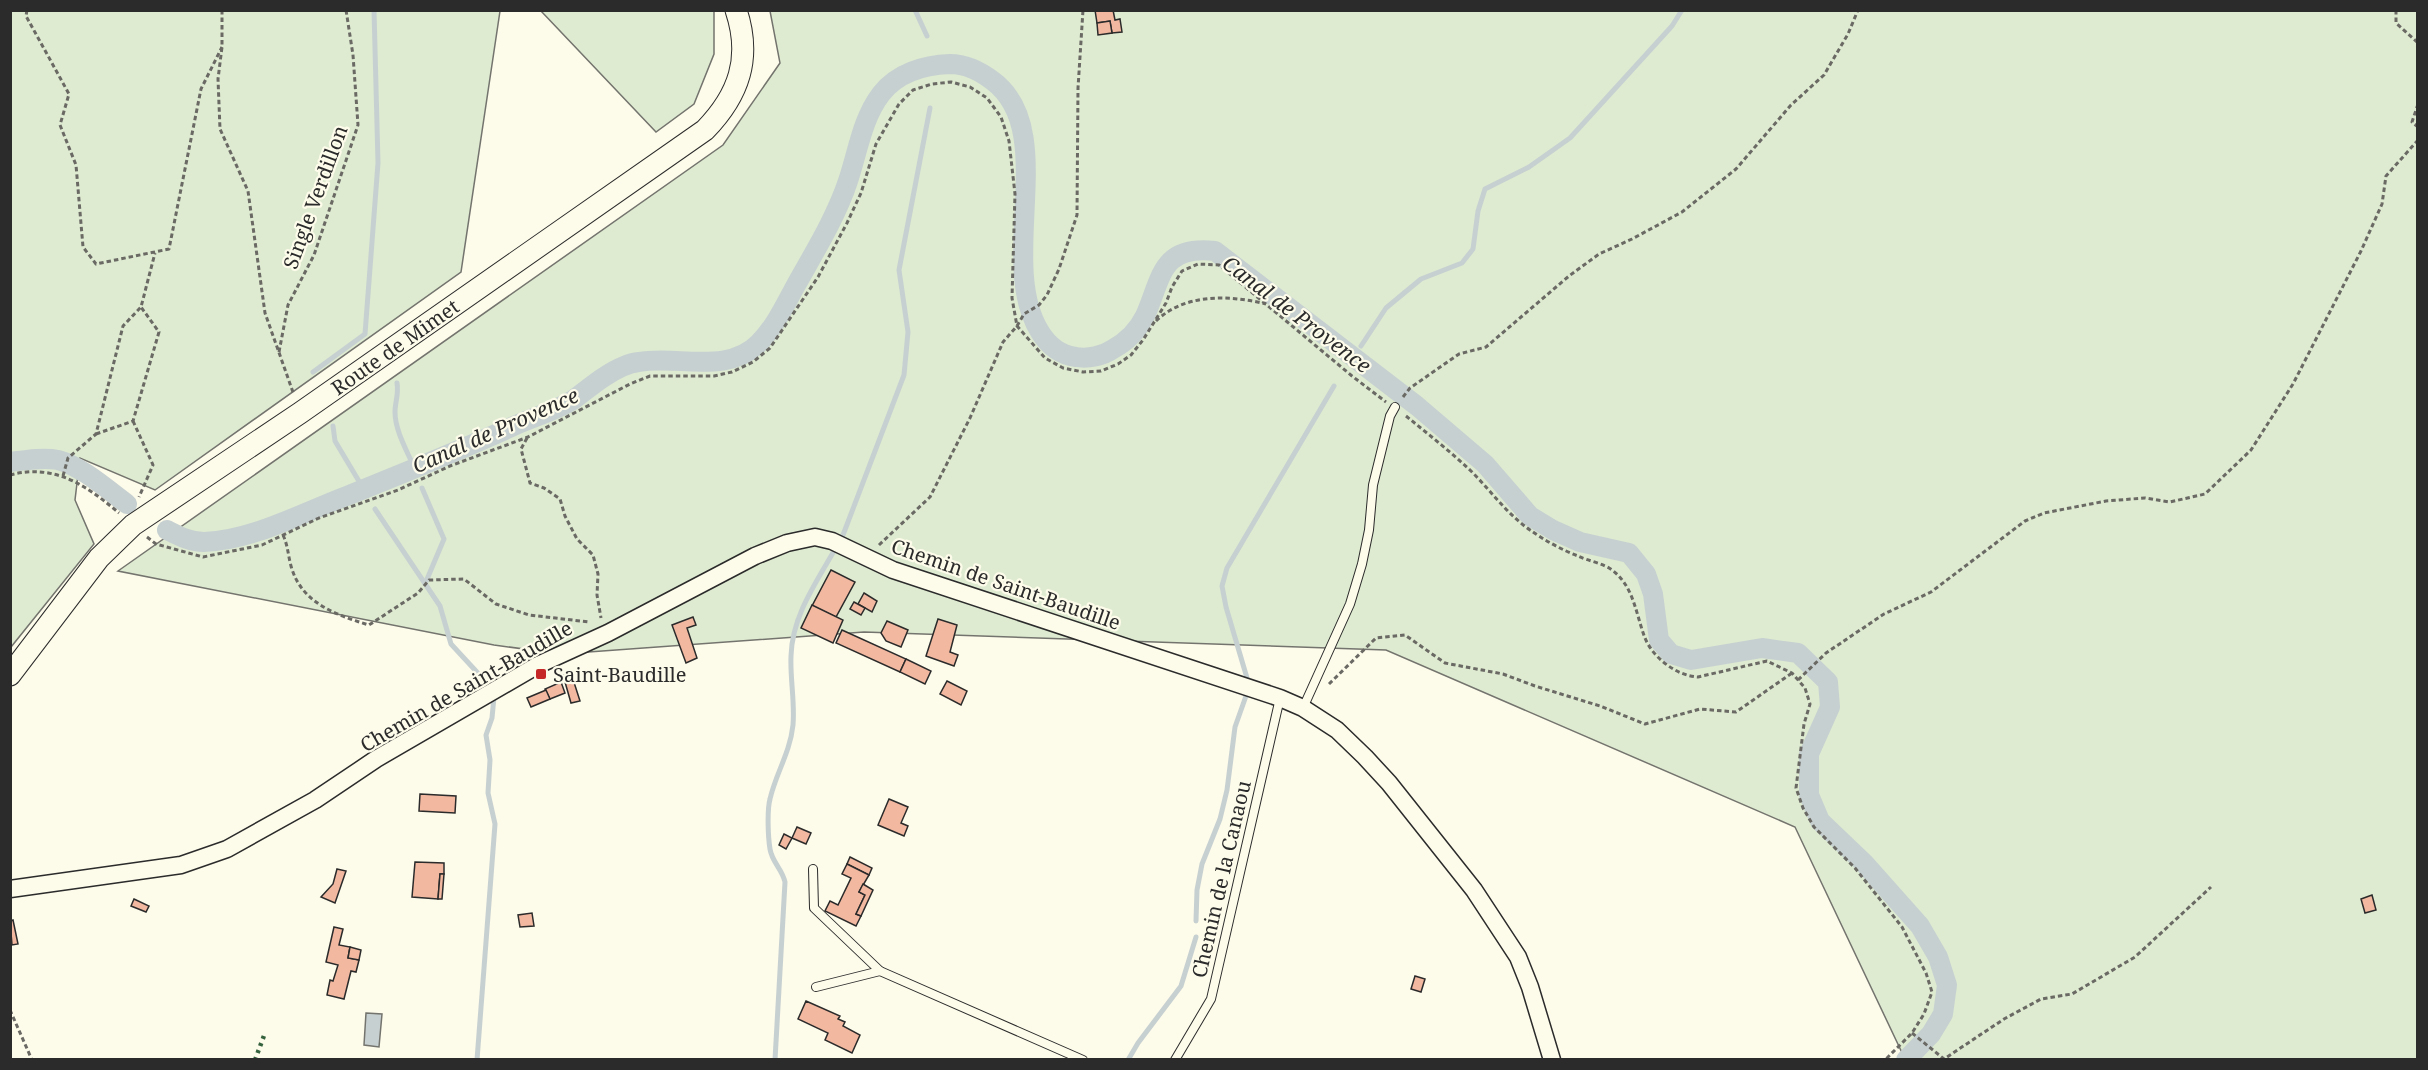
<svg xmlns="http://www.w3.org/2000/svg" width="2428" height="1070" viewBox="0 0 2428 1070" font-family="'Noto Serif',serif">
<rect width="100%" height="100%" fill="#fdfbea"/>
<g fill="#deebd1" stroke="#74746e" stroke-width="1.5">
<polygon points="11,10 500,11 461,272 155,490 80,458 75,500 94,544 11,647"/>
<polygon points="541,11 714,11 714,54 694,104 656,132"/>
<polygon points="770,11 2417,11 2417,1059 1905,1059 1795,827 1386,650 864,632 561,654 494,645 118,571 723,145 780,63"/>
</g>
<polygon fill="#c7d0d0" stroke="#74746e" stroke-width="1.5" points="366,1013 382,1014 379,1047 364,1045"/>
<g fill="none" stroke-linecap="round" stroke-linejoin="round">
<g stroke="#c7d0d0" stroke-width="5">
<polyline points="915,10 927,36"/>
<polyline points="1361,346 1386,308 1421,279 1462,263 1473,249 1478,211 1485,189 1529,167 1570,138 1672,26 1682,10"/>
<polyline points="313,372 365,334 378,163 374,10"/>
<path d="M 397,383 C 399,394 395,402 395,412 C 395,432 409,454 416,472"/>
<polyline points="333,426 335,441 366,493"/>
<polyline points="422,488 444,539 425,584"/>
<polyline points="375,509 440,606 451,644 487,683"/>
<polyline points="843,535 904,375 908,332 899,270 930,108"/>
<polyline points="1247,678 1226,607 1222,586 1227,568 1334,386"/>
<polyline points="1196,921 1197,890 1202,864 1220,819 1227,790 1235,727 1246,696"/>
<polyline points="477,1060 495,824 488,793 490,760 486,735 492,718 494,697"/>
<path d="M 775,1060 L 785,882 C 782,869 772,862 770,849 C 768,837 767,810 770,799 C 776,773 790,753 793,725 C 795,702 790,679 791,656 C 792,617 815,584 834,551"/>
<polyline points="1128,1060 1138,1043 1181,986 1196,937"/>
</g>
<g stroke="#c7d0d0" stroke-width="20">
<path d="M 10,462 C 25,460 44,457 58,460 C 81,466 108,490 127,504"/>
<path d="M 167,530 C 179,536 190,542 204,542 C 252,540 300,514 344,497 C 401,474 459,451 516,425 C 534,417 555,411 573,400 C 583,393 593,384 604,377 C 613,371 628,363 639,362 C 677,355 728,375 759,343 C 775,327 785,305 796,285 C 815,251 836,217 848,181 C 858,151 862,119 881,94 C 897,73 924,65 950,64 C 965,64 980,71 993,81 C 1060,131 996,262 1040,332 C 1048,345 1060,355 1076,357 C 1088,359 1103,356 1113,349 C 1126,342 1138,330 1145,316 C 1162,278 1160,245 1215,251 L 1417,406 L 1485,464 L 1530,516 L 1553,530 L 1580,542 L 1629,553 L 1646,574 L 1653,594 L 1659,640 L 1671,654 L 1691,660 L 1762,648 L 1798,653 L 1828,682 L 1830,707 L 1809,754 L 1809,795 L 1820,821 L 1864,863 L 1920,926 L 1938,957 L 1947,985 L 1943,1014 L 1931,1034 L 1906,1060"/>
</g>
</g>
<g fill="#f2b8a0" stroke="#2b2b2b" stroke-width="1.5">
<polygon points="1095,10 1113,10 1115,20 1120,19 1122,32 1112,33 1110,21 1097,23"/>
<polygon points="1110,21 1112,33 1098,35 1097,23"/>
<polygon points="831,570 855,582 836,617 812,606"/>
<polygon points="864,593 877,601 872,612 858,604"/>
<polygon points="854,602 865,608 861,615 850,609"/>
<polygon points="812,605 843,620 833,643 801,628"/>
<polygon points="693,617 696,625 687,628 697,658 686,663 672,625"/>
<polygon points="938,619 957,625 950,652 958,655 954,666 926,656"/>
<polygon points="887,621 908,630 901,647 886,641 881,633"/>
<polygon points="842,630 906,659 900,672 836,643"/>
<polygon points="906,659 931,671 925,684 900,672"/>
<polygon points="571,673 580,701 571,703 563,675"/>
<polygon points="947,681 967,691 961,705 940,694"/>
<polygon points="561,682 565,693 550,699 545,689"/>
<polygon points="546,690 550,699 531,707 527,698"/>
<polygon points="420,794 456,796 455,813 419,811"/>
<polygon points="889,799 908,807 901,823 908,826 904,836 878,825"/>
<polygon points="797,827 811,833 806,844 792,838"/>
<polygon points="784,834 792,838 786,849 779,845"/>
<polygon points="850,857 872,868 869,875 847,864"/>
<polygon points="415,862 444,863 444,874 440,874 438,899 412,897"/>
<polygon points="847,864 869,875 859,892 865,895 856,914 861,916 856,926 825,911 830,901 838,905 851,878 842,874"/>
<polygon points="337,869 346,871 335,903 321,897 333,884"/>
<polygon points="440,874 444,874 442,899 438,899"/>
<polygon points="863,884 873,890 861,916 856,914 865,895 859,892"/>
<polygon points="2372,895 2376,910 2365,913 2361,899"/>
<polygon points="134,899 149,906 146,912 131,906"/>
<polygon points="532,913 534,926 520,927 518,915"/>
<polygon points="13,920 18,944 12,945 10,921"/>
<polygon points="334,927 343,929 339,945 350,947 348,958 359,960 356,972 351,971 344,999 327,995 330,980 333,981 338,965 326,962"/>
<polygon points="350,947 361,950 359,960 348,958"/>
<polygon points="1415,976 1425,979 1421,992 1411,989"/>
<polygon points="806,1001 840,1016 838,1019 845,1022 843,1026 860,1035 852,1053 825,1040 828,1033 798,1019"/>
</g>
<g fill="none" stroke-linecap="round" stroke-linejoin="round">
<g stroke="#2b2b2b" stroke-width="10">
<g id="service">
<polyline points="1303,708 1350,604 1362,564 1369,530 1373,485 1390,416 1395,407"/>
<polyline points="813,869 814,908 880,971 1083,1060"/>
<polyline points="816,987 880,971"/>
<polyline points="1175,1060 1211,999 1280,698"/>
</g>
</g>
<g stroke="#2b2b2b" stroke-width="19">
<polyline id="minor" points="10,889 181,865 227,849 315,800 376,759 538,665 608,633 755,556 787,543 815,537 832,541 893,570 1280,698 1303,708 1337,730 1365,757 1389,783 1474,890 1518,957 1530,987 1552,1060"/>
</g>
<g stroke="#2b2b2b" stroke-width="23">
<path id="tertiary" d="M 10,675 L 99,558 L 133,525 L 300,413 L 705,130 C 739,95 752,58 736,10"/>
</g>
<g stroke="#6a6964" stroke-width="3" stroke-dasharray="4.5 3" stroke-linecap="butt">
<polyline points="27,10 26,16 69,94 60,125 76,165 83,247 96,264 169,249 201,89 222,47"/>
<polyline points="222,10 222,47 218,79 220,129 248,191 265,313 294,395"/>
<polyline points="2396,10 2396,23 2418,43"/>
<polyline points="2418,104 2412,122 2418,127"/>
<path d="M 1156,321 C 1185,293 1230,295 1266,304"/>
<polyline points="279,352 288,305 314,255 358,125 353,55 346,10"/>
<polyline points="1403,397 1410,388 1459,354 1486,347 1569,276 1599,254 1632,239 1682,212 1736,169 1791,105 1824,75 1848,34 1858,10"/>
<path d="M 1406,416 C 1428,434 1451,452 1472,472 C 1491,491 1507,514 1530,530 C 1544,540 1562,550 1578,556 C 1588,561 1603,563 1612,570 C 1634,586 1636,615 1645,638 C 1653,658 1677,676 1698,677 L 1767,661 L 1792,673 L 1805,688 L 1810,704 L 1804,724 L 1796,788 L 1803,808 L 1814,827 L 1855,868 L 1902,927 L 1926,973 L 1932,992 L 1924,1014 L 1912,1033 L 1885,1060"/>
<polyline points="133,421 153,465 139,497"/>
<polyline points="96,434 133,421 159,332 141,307"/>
<polyline points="527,438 521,449 530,483 544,488 560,499 565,516 577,539 593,555 598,574 597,595 601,618"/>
<path d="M 10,475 C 55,463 87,486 119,513"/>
<polyline points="63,476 68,458 96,434 123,326 141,307 155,253"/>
<path d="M 283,535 C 288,546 288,555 291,566 C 301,603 336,615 369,625 L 418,593 L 429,580 L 464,579 L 496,604 L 529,615 L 589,622"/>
<polyline points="147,537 156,544 203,557 262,545 319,518 398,490 450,466 528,437 630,384 650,376 714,376 732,372 753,362 770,348 818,277 847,223 861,193 876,144 899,104 913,90 932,84 951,82 970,87 987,98 1001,117 1009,141 1015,194 1012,298 1017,326 1045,358 1063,368 1083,372 1101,371 1118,364 1131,355 1143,340 1166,303 1172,287 1182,271 1198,264 1219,265 1352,376 1386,402"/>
<polyline points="879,545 930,497 970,418 1003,342 1017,326 1024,314 1039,305 1047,295 1059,269 1077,215 1078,88 1083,10"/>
<polyline points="1798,680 1826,653 1884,614 1931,592 2025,521 2044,513 2106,501 2145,498 2170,502 2205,494 2251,450 2293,384 2361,251 2382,204 2386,176 2418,140"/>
<polyline points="1329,684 1376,638 1405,635 1445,663 1503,674 1535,686 1600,706 1645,724 1700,709 1736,712 1792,673"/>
<polyline points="10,1010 32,1060"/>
<polyline points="1912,1033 1944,1059 2004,1019 2041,999 2072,994 2135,957 2211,887"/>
</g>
<use href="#service" stroke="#fdfbea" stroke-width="8"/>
<use href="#minor" stroke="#fdfbea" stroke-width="16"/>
<use href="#tertiary" stroke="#fdfbea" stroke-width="21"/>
<polyline stroke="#34623c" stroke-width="4.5" stroke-dasharray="3 4.5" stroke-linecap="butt" points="255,1060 265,1033"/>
</g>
<rect fill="#c62828" stroke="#fdfbea" stroke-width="2" x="535" y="668" width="12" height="12" rx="3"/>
<g text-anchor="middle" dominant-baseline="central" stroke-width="4.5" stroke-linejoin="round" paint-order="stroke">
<g font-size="20" fill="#2b2b2b" stroke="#fdfbea">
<text transform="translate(315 197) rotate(-70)">Single Verdillon</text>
<text transform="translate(395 347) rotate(-35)">Route de Mimet</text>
<text transform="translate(1006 584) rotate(19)">Chemin de Saint-Baudille</text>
<text transform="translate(466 686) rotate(-30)">Chemin de Saint-Baudille</text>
<text transform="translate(1221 879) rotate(-77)">Chemin de la Canaou</text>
</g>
<g font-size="20" fill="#2b2b2b" stroke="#fdfbea" text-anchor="start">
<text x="553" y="674">Saint-Baudille</text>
</g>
<g font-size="21" font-style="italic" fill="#2b2b2b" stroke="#fdfbea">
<text transform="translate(1297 314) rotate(37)">Canal de Provence</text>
<text transform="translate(495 430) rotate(-24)">Canal de Provence</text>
</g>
</g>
<rect width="2428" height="1070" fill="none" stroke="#2b2b2b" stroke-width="24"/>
</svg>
